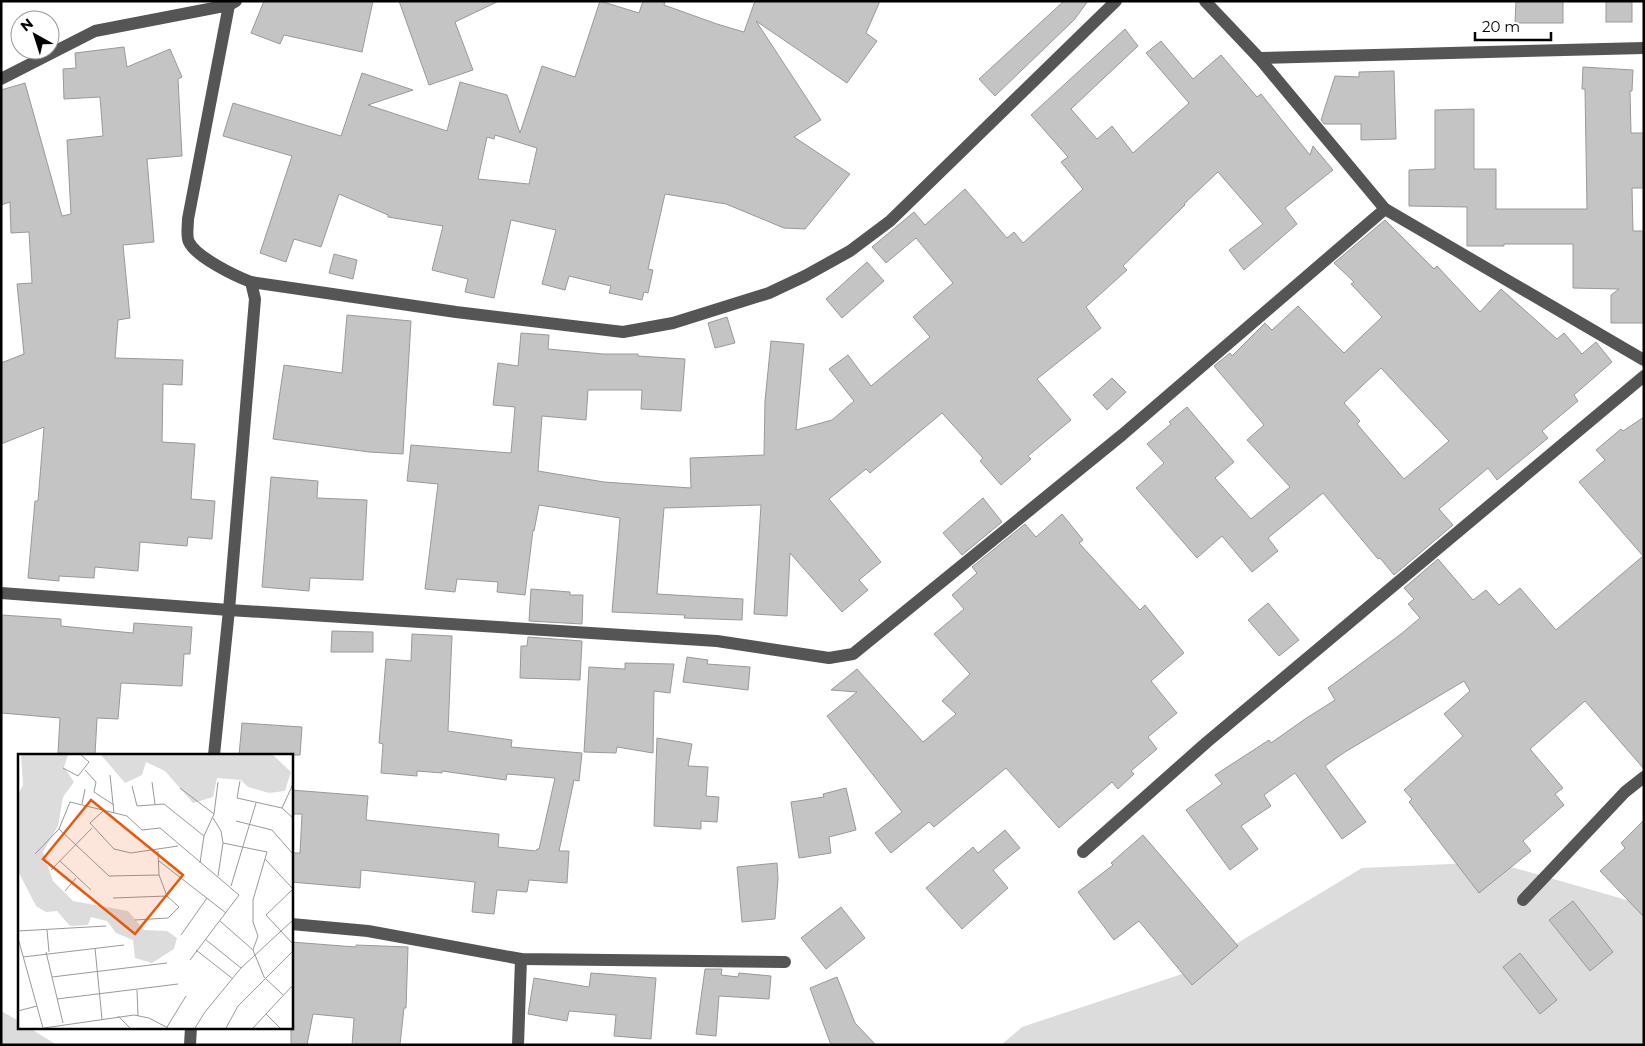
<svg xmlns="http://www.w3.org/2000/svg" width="1645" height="1046" viewBox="0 0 1645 1046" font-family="Montserrat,sans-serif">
<rect width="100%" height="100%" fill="#fff"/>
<g fill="#dcdcdc">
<polygon points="1494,862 1644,905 1644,1045 1001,1045 1022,1027 1191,971 1362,868"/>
<polygon points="1,1011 19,1021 19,1027 28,1027 57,1045 1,1045"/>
</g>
<g fill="#c4c4c4" stroke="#999" fill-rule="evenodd">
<polygon points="264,1 373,1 362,52 284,35 280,44 251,33"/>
<polygon points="399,1 499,1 455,22 473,70 429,85"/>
<path d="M 600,1 L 639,13 L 643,1 L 665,1 L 664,5 L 717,24 L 744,32 L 755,1 L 880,1 L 866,33 L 877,41 L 847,83 L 756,21 L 821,120 L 794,137 L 850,174 L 805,229 L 784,228 L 726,204 L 665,194 L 648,269 L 653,270 L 648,293 L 644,292 L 642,300 L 609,293 L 611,286 L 569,276 L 565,290 L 542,284 L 556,230 L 511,220 L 494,298 L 465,292 L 468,279 L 432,270 L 443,226 L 388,217 L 388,215 L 339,194 L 321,247 L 294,239 L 286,262 L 260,253 L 292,156 L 223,136 L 233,103 L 341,136 L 362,73 L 413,90 L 368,105 L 447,131 L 460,82 L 507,95 L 520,133 L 542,66 L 575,77 ZM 495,135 L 537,148 L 529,184 L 478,179 L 487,137 L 494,139 Z"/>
<polygon points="1064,1 1088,1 1074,20 995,96 979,79"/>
<polygon points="1516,1 1563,1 1563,23 1515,23"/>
<rect x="1606" y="1" width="26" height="21"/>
<polygon points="1125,29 1138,46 1071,109 1097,139 1112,126 1133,153 1189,103 1146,53 1161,41 1193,79 1221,55 1257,97 1261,94 1310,155 1313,146 1333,170 1285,208 1297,224 1244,270 1229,250 1263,224 1218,172 1184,204 1185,205 1123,266 1127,270 1086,307 1101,328 1037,379 1071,420 1028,456 1031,459 1001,485 980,461 983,458 942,413 870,473 866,469 829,499 881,562 859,580 868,590 842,612 790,553 787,616 754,614 761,505 664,508 657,594 743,599 742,620 684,618 685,615 612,612 620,518 539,505 534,531 533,530 525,595 497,592 498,582 457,579 455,592 425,589 438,484 407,481 411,445 511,453 515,407 493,405 498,363 518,366 521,333 549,335 548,349 603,354 638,354 638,356 685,359 681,411 641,409 642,390 588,390 586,420 542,416 538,471 604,482 691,488 690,458 764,455 765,401 771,341 804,344 796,430 832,420 854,401 829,369 848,355 871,386 930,337 913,317 953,283 916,238 886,263 872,247 914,212 925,225 965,189 1007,238 1014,232 1023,243 1083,189 1061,162 1068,157 1031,115"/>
<polygon points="124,47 127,67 170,49 182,77 178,79 182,156 147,159 154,242 123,245 130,318 118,320 115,358 183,360 182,385 163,384 162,442 195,444 191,499 215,501 212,539 188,537 187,546 140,542 138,571 95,567 94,578 59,576 59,581 28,578 35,501 38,501 44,427 1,444 1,363 24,354 17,284 32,283 29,232 11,233 10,202 1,205 1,90 25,83 62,216 71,214 67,140 103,136 100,97 64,99 63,69 76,68 75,53"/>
<polygon points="1583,67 1633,70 1632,91 1630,91 1631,133 1644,133 1644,188 1632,188 1633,231 1644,231 1644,323 1611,323 1611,295 1619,289 1573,288 1573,244 1504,244 1504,246 1467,246 1467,207 1409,206 1409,170 1435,169 1435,110 1474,109 1474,169 1496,169 1496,209 1587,209 1585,89 1582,89"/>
<polygon points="1394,71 1396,139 1361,140 1361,124 1324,124 1321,120 1335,76 1359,77 1359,72"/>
<path d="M 1385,220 L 1434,269 L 1437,266 L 1480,312 L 1501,289 L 1557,339 L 1564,333 L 1582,354 L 1596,342 L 1612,362 L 1574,395 L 1578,401 L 1542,431 L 1548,438 L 1497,480 L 1488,468 L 1439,509 L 1453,525 L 1394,575 L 1380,558 L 1378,559 L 1323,493 L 1268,538 L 1278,551 L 1252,572 L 1222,536 L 1197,558 L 1136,488 L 1164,463 L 1147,444 L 1171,424 L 1169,422 L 1187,407 L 1234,462 L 1215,478 L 1251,519 L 1290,487 L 1247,440 L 1264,425 L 1214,366 L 1230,353 L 1232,356 L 1265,323 L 1272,330 L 1298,306 L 1344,353 L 1382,317 L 1351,284 L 1354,282 L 1334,263 ZM 1381,368 L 1449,441 L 1404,479 L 1357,424 L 1360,421 L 1344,403 Z"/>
<polygon points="334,254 357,260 353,279 329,273"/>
<polygon points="867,262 884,281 842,318 826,299"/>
<polygon points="347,315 411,321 403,454 369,452 273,439 284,365 342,373"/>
<polygon points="727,317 735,343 715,348 708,323"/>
<polygon points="1112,378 1126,392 1107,410 1093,395"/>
<polygon points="1644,417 1644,769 1585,701 1530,749 1563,788 1555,794 1564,805 1523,841 1531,851 1479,893 1409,802 1412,799 1404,790 1463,736 1444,714 1470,691 1464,681 1345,752 1325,766 1366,822 1342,839 1295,773 1264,795 1271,806 1241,826 1258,849 1230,870 1186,810 1222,784 1215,775 1269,740 1271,743 1305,719 1335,700 1328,688 1401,634 1420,618 1408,604 1414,599 1404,588 1438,559 1473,600 1486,590 1499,605 1520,588 1556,630 1643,556 1579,482 1605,460 1596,450 1621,429 1623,431"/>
<polygon points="271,477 318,481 317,498 367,500 363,580 310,578 309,591 262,587"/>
<polygon points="983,498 1002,522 962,555 943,533"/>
<polygon points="1062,514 1083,540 1079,543 1140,610 1145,605 1184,653 1151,681 1177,713 1148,737 1157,749 1131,771 1134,774 1118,789 1112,782 1059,828 1006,768 934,827 929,822 891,853 875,833 902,812 827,716 857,692 831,690 857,669 923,742 956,714 942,701 970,674 934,634 964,609 952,595 977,573 972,567 1025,524 1036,537"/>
<polygon points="531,589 570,592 570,595 583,595 582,624 529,621"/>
<polygon points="1268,603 1299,640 1279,656 1248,620"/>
<polygon points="1,615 61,619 61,626 133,633 134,623 192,627 190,654 184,654 182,686 121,683 118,719 97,718 95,755 58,753 60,718 1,713"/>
<polygon points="332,631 373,632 373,652 331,652"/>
<polygon points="412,634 452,636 448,731 512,740 511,747 582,753 579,781 574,780 559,851 569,851 567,883 529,880 527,892 497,890 494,914 472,912 475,882 361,870 360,888 291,882 291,853 300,853 302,814 291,814 291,790 368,796 366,820 499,834 498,847 536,851 537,849 539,849 555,778 507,774 506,780 442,771 442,773 417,771 417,776 381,773 383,744 379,743 386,659 411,661"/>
<polygon points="528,637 582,641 580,680 520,678 521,646 527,646"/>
<polygon points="687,657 708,660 707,664 750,667 748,690 683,682"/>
<polygon points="625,663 674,664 670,693 654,691 653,753 617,747 616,753 584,752 589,667 625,669"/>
<polygon points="242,723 302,727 300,755 239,755"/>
<polygon points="657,738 692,744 688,766 708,767 706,796 719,797 717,822 701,821 701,829 654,826"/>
<polygon points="846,788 856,830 829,837 831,853 799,858 791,802 824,797 823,794"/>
<polygon points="1644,820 1644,917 1600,871 1625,848 1621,843"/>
<polygon points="1005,830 1020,848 993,870 1008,888 962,929 926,888 973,847 978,853"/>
<polygon points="1143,835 1238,946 1192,985 1139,921 1114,940 1078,892 1113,865 1111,863"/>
<polygon points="777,863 778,878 775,919 742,922 737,867"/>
<polygon points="1573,901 1613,952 1590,971 1549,920"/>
<polygon points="841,907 865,938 826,969 801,938"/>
<polygon points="291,942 356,947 356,945 408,947 406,1008 404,1008 400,1045 352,1045 354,1018 313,1014 307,1045 291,1045"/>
<polygon points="1520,953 1557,1000 1540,1014 1503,967"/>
<polygon points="705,969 722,969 721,975 738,977 739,973 771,976 769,999 719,996 716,1036 696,1034"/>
<polygon points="591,973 656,978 651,1039 614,1036 616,1015 569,1011 567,1021 528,1014 534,978 589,987"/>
<polygon points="837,977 855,1023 876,1045 831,1045 810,988"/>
</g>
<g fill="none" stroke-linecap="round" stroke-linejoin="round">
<g stroke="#555" stroke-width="12">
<polyline points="1205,1 1259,58 1385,209 1644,360"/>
<path d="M 229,5 L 188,219 C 188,226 186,237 189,242 C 196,257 235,276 251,282 L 456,312 L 623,332 L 673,323 L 769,293 L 805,276 L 850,251 L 890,221 L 1116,1"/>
<polyline points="1259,58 1644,48"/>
<polyline points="1,79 95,31 229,5 236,1"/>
<polyline points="1,593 229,610 717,641 829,658 853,654 1122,435 1385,209"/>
<polyline points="214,755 229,610 255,299 251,282"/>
<polyline points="1083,852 1207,742 1644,376"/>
<polyline points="1523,900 1625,792 1644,777"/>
<polyline points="291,924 368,931 521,959 785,962"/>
<polyline points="190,1045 191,1027"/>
<polyline points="518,1045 521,959"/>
</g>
</g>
<g transform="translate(18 754)">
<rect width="275" height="275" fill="#fff"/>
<path d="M 3,1 L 50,1 L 46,13 L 56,28 L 45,43 L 40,72 L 25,98 L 35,127 L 55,147 L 110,157 L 126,176 L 149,177 L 159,184 L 156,195 L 134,209 L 117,204 L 115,186 L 98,179 L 89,167 L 73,163 L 70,171 L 52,172 L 39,157 L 28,158 L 18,152 L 0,117 L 0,41 L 5,31 ZM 83,1 L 255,1 L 273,18 L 267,37 L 251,39 L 230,33 L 223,26 L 199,24 L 195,43 L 175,49 L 147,17 L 128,8 L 124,21 L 107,29 Z" fill="#dcdcdc"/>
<path fill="none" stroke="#999" stroke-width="1" d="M 45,14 L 60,22 L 71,8 L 63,1M 67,16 L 78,28 L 76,38 L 96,51M 92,21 L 96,59M 222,27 L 219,44 L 264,54 L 275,64M 134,28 L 137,50M 114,32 L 119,52 L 146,50 L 186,82M 162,34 L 196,60M 64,50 L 67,35M 264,54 L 275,30M 85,57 L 72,69 L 96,95 L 113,99 L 160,92M 195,64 L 203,77 L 205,89 L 200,122M 218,67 L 254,76 L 275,100M 41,75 L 91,122 L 141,121M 205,89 L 249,98 L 235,146 L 235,168 L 240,182 L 235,196 L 246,223 L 265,241M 140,97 L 141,121 L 149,142M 17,100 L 41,75 L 52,48 L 109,62 L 124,76 L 142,74 L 221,141 L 172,206M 247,105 L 275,135M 42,107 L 73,136M 141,107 L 208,159M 182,109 L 186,82 L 196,60 L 200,28M 33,116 L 74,74M 213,132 L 238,49M 275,135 L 248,161 L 275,190M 47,137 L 58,124M 95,144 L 149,142 L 161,153 L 150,164 L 117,166M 202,167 L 235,196M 29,176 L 31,198M 0,177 L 88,172M 163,181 L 189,144M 0,184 L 25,274M 187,185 L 223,214M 77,194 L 84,265M 178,196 L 215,225M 28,198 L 45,269M 5,203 L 106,191M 34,223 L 149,209M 119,236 L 120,262M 39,245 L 160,230M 0,257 L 19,252M 248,260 L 262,274M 100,262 L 112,274M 149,273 L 168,242M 26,274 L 116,261 L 131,264 L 150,274M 177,274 L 187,258 L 223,214 L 275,166M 208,274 L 220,252 L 275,197M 235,274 L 275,231"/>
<path fill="#e8590c" fill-opacity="0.15" stroke="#e8590c" stroke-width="2.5" d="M 73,46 L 165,121 L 117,180 L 25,105 Z"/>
<rect width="275" height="275" fill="none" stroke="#000" stroke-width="2.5"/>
</g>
<rect width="1645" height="1046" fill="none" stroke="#000000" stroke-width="5"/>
<g transform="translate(35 35) rotate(321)"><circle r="24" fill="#ffffff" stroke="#999999"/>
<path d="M0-4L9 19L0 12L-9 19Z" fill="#000000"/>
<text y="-8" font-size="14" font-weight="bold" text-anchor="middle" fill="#000000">N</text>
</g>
<path d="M1475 32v8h76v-8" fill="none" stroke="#000000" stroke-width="2.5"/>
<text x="1482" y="32" font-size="15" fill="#000000" stroke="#ffffff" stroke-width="4" paint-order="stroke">20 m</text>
</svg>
